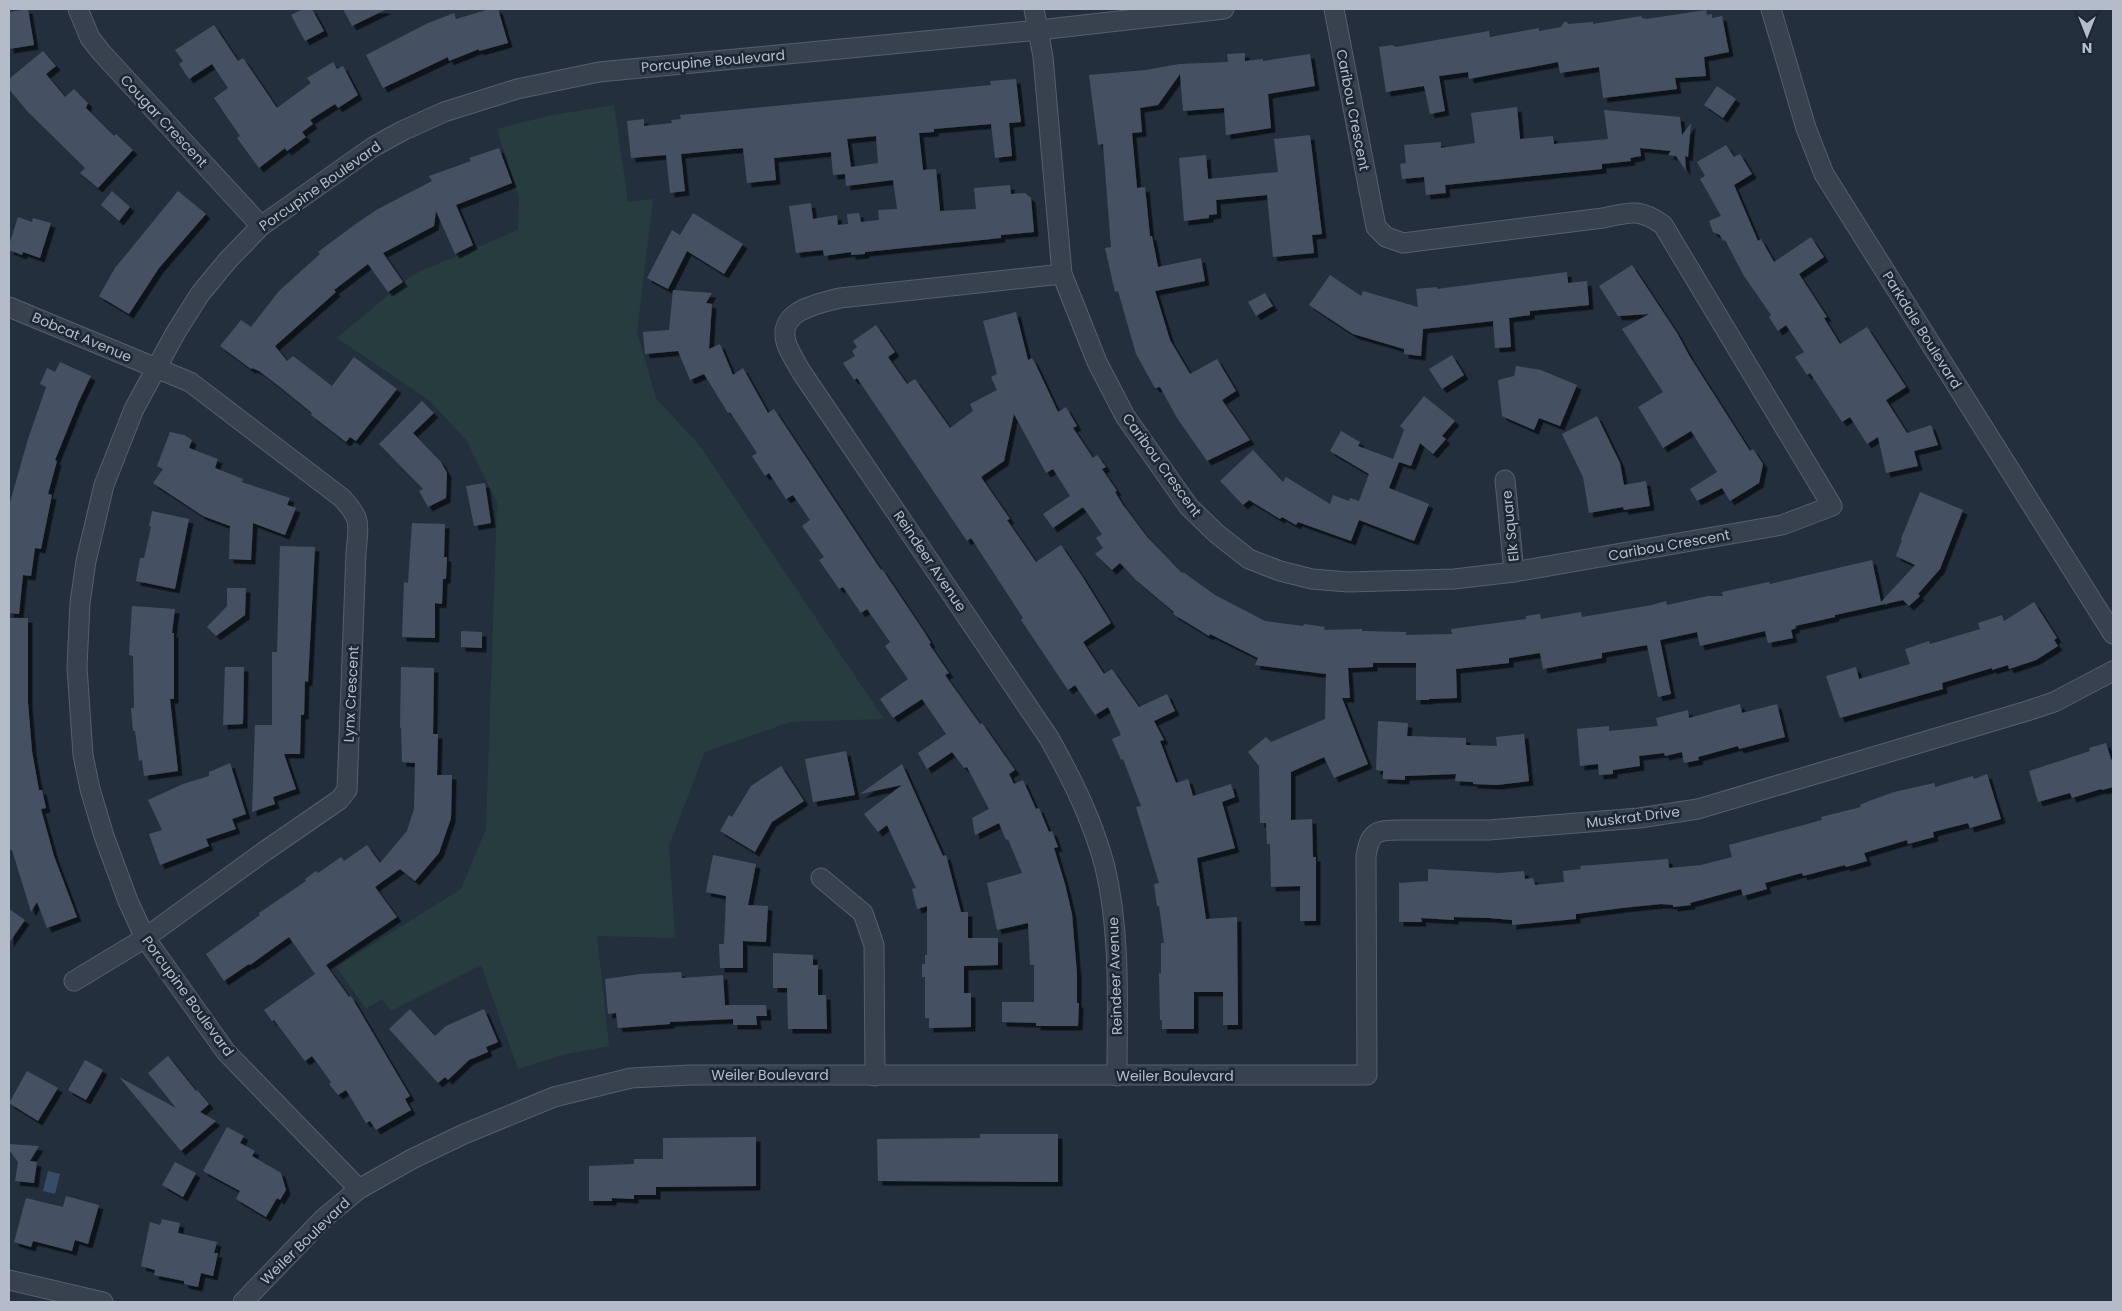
<svg xmlns="http://www.w3.org/2000/svg" width="2122" height="1311" viewBox="0 0 2122 1311" font-family="Poppins,sans-serif">
<defs>
<filter id="shadow"><feDropShadow dx="4.5" dy="4.5" stdDeviation="0" flood-color="#0009"/></filter>
</defs>
<rect width="100%" height="100%" fill="#242f3e"/>
<polygon fill="#263c3f" points="614,105 628,202 653,199 637,332 656,398 700,446 884,719 790,722 705,752 669,845 675,938 597,936 609,1046 562,1055 518,1069 481,965 391,1011 382,999 366,1009 336,967 461,889 486,829 497,503 467,441 430,401 337,338 412,275 518,230 519,199 497,129 547,116"/>
<polygon fill="#394c67" points="48,1171 60,1174 55,1194 43,1191"/>
<g fill="#455162" fill-rule="evenodd" filter="url(#shadow)">
<polygon points="28,9 34,45 9,49 9,12"/>
<polygon points="303,9 312,9 324,31 305,41 291,15"/>
<polygon points="343,9 387,9 352,26"/>
<polygon points="490,9 498,9 508,43 479,51 479,49 449,61 448,57 383,88 366,55 426,24 454,13 456,19"/>
<polygon points="1706,10 1707,15 1712,14 1712,18 1722,16 1729,52 1704,57 1706,76 1675,78 1677,89 1603,98 1599,67 1560,73 1558,62 1469,79 1468,72 1439,76 1445,111 1430,114 1424,86 1386,92 1379,47 1392,45 1396,47 1489,31 1490,37 1539,28 1539,31 1561,27 1565,21 1569,24 1593,22 1593,24 1641,16 1642,18 1646,19"/>
<polygon points="214,25 238,61 243,58 277,108 311,83 307,78 333,62 337,69 343,66 358,95 338,108 335,104 310,120 313,124 302,132 306,137 287,151 285,148 259,168 237,138 240,136 214,98 228,88 212,64 189,79 179,64 183,61 175,50"/>
<polygon points="43,51 56,66 46,74 65,97 74,89 88,103 86,108 114,136 116,134 133,150 98,188 80,173 85,168 28,112 9,89 9,79"/>
<polygon points="1245,53 1245,61 1263,59 1263,61 1310,54 1315,86 1268,94 1271,128 1226,135 1224,108 1183,111 1180,74 1158,105 1140,108 1142,132 1132,133 1137,188 1145,187 1150,236 1152,236 1158,267 1201,258 1205,281 1155,291 1170,340 1190,374 1217,359 1236,391 1222,400 1250,440 1207,461 1177,418 1160,387 1155,388 1136,354 1118,291 1115,292 1105,248 1111,247 1103,144 1098,145 1089,75 1146,70 1179,64 1228,62 1227,54"/>
<path d="M 1016,79 L 1021,122 L 1009,123 L 1012,156 L 995,158 L 991,124 L 934,129 L 934,132 L 919,133 L 923,170 L 936,169 L 940,211 L 976,209 L 974,188 L 1010,185 L 1011,194 L 1025,193 L 1031,198 L 1034,232 L 1001,235 L 1001,238 L 865,252 L 865,254 L 851,255 L 851,252 L 824,256 L 823,250 L 796,253 L 789,206 L 811,203 L 813,219 L 837,215 L 838,225 L 848,224 L 847,214 L 859,213 L 861,222 L 879,220 L 878,210 L 897,209 L 893,180 L 846,186 L 845,174 L 833,175 L 831,152 L 774,158 L 776,180 L 747,183 L 743,148 L 681,154 L 685,191 L 670,193 L 666,155 L 631,158 L 627,121 L 644,119 L 644,126 L 672,123 L 671,120 L 681,119 L 680,115 L 991,85 L 990,81 ZM 876,136 L 878,163 L 851,167 L 847,139 Z"/>
<polygon points="1717,86 1736,99 1723,118 1704,105"/>
<polygon points="1517,107 1520,139 1553,136 1554,144 1608,139 1604,110 1680,117 1682,135 1691,123 1688,157 1685,156 1686,171 1676,156 1668,155 1671,151 1640,148 1641,156 1630,158 1631,161 1602,164 1602,169 1445,185 1446,193 1426,195 1424,177 1402,179 1400,164 1406,163 1404,145 1441,142 1441,148 1475,143 1471,113"/>
<polygon points="1310,135 1322,234 1312,235 1314,253 1273,257 1267,195 1216,200 1217,214 1209,215 1209,218 1184,221 1179,158 1206,155 1208,179 1278,172 1274,139"/>
<polygon points="1726,145 1734,157 1740,154 1752,174 1734,185 1758,241 1761,239 1774,262 1811,237 1824,257 1799,274 1827,317 1824,318 1840,344 1867,327 1906,387 1886,400 1907,433 1931,425 1938,445 1914,451 1918,466 1886,473 1878,437 1867,444 1850,417 1842,422 1810,373 1807,375 1795,357 1804,352 1786,325 1778,331 1769,317 1771,315 1744,276 1725,240 1723,241 1720,235 1713,232 1709,221 1721,216 1700,179 1705,176 1697,162"/>
<polygon points="499,148 512,183 456,205 473,245 455,254 436,211 434,226 383,253 403,282 388,292 368,264 334,290 336,292 275,346 287,361 293,356 332,386 354,357 397,389 356,441 350,437 346,442 311,415 312,413 280,387 259,371 252,368 251,369 220,346 241,320 251,327 279,291 320,254 318,252 357,223 378,209 432,181 429,176 471,161 469,158"/>
<polygon points="112,191 130,207 119,221 101,205"/>
<polygon points="178,191 206,214 159,268 129,314 99,296 115,268"/>
<polygon points="693,213 743,244 724,274 687,251 668,289 647,278 672,230 680,235"/>
<polygon points="18,217 32,222 33,218 51,223 40,258 23,252 22,255 9,250 9,245"/>
<polygon points="1632,265 1677,333 1690,357 1750,451 1753,449 1763,464 1759,483 1730,501 1722,488 1697,501 1690,489 1717,472 1691,431 1663,448 1638,407 1663,392 1622,329 1649,314 1618,316 1599,286"/>
<polygon points="1567,272 1568,283 1587,281 1589,305 1530,311 1530,315 1509,318 1511,347 1495,348 1493,321 1423,329 1421,356 1404,354 1404,349 1353,334 1309,305 1330,275 1361,296 1363,291 1418,307 1416,289 1437,287 1437,289"/>
<polygon points="673,290 712,293 706,303 712,304 709,349 720,344 733,375 743,368 768,413 774,409 881,570 882,569 925,633 931,643 929,644 949,673 945,675 980,724 982,723 1015,770 1009,774 1014,784 1023,780 1036,809 1039,808 1049,832 1052,831 1058,847 1054,848 1065,884 1072,914 1077,974 1077,1003 1079,1003 1078,1026 1036,1026 1036,1023 1002,1022 1002,1002 1034,1002 1034,965 1030,965 1028,923 997,930 987,883 1022,873 1008,839 1006,840 999,823 975,835 972,818 989,809 967,767 964,768 952,752 927,769 918,753 946,734 922,699 893,718 880,699 908,679 885,646 890,642 867,609 861,613 843,587 839,589 819,560 824,557 802,526 810,520 793,495 786,499 769,473 765,476 752,456 757,453 730,412 728,413 704,374 690,380 678,351 645,354 643,332 669,330"/>
<polygon points="1265,293 1273,306 1256,316 1248,302"/>
<polygon points="1016,312 1028,360 1032,358 1035,363 1058,412 1066,407 1077,426 1073,428 1093,458 1097,455 1106,467 1102,469 1117,491 1115,492 1123,505 1148,538 1182,573 1183,572 1215,595 1265,621 1303,626 1304,624 1325,627 1324,630 1362,629 1362,631 1406,632 1406,635 1452,634 1451,629 1526,619 1526,616 1540,614 1541,619 1581,612 1582,617 1652,605 1666,601 1667,605 1708,596 1723,596 1722,592 1769,582 1770,584 1872,560 1881,602 1915,565 1896,556 1902,540 1901,539 1920,492 1963,510 1940,569 1918,594 1920,596 1909,606 1903,600 1835,615 1835,617 1795,626 1796,628 1791,630 1793,638 1768,643 1765,631 1700,646 1697,632 1660,640 1671,694 1658,697 1647,645 1602,653 1602,658 1543,669 1540,653 1509,658 1509,663 1456,669 1457,698 1429,699 1429,700 1416,700 1416,663 1373,663 1373,667 1348,668 1350,698 1342,698 1368,764 1334,778 1324,757 1291,772 1291,820 1312,819 1313,857 1316,857 1316,921 1300,921 1300,886 1271,887 1270,844 1267,844 1266,823 1260,823 1259,766 1248,752 1266,737 1271,742 1325,719 1326,674 1255,665 1258,658 1210,634 1209,636 1173,614 1174,612 1136,580 1120,563 1112,570 1095,554 1103,548 1096,538 1102,534 1083,507 1053,528 1043,514 1070,496 1053,469 1046,473 1014,414 1004,461 981,477 1010,519 1007,520 1036,562 1061,545 1082,576 1111,623 1083,642 1104,674 1112,669 1139,707 1167,694 1175,711 1154,721 1164,740 1160,741 1176,783 1188,779 1193,796 1231,784 1235,797 1222,802 1235,848 1197,858 1206,919 1237,917 1238,1025 1223,1025 1223,992 1194,992 1194,1029 1162,1029 1162,1020 1160,1020 1159,973 1161,973 1161,943 1164,943 1159,906 1157,906 1154,884 1159,883 1136,807 1141,806 1123,759 1121,760 1112,739 1121,735 1108,707 1095,715 1075,685 1068,690 1021,620 1023,618 971,538 967,541 857,378 854,380 843,363 855,356 852,351 857,347 853,341 876,325 895,352 888,357 907,384 915,379 950,428 973,411 970,404 997,390 991,377 997,374 983,321"/>
<polygon points="1452,355 1464,375 1442,389 1429,369"/>
<polygon points="60,362 91,376 79,401 55,460 57,461 48,494 52,495 41,549 35,548 31,576 23,575 19,614 9,613 9,506 28,439 46,387 40,384 47,368 55,372"/>
<polygon points="1516,366 1541,370 1577,385 1560,426 1539,418 1534,430 1502,416 1498,380 1514,376"/>
<polygon points="1424,396 1455,421 1442,436 1446,439 1433,454 1420,443 1411,466 1399,462 1389,488 1429,504 1414,541 1359,520 1351,541 1298,522 1296,525 1282,517 1280,519 1249,500 1243,505 1220,481 1253,450 1283,482 1286,477 1330,504 1333,495 1349,501 1350,498 1359,501 1369,474 1330,451 1341,431 1360,442 1358,446 1393,459 1404,430 1400,426"/>
<polygon points="422,401 434,413 413,433 441,462 447,473 446,498 428,507 419,491 423,489 379,444"/>
<polygon points="1597,416 1620,463 1624,485 1646,481 1650,506 1624,510 1623,507 1589,513 1583,477 1562,434"/>
<polygon points="170,432 184,435 192,440 189,448 218,459 215,468 243,479 242,482 290,498 287,505 296,508 285,535 253,523 251,560 229,559 230,526 203,516 153,483 163,469 157,466"/>
<polygon points="485,483 491,523 474,526 466,486"/>
<polygon points="152,511 189,519 175,589 136,581 140,558 144,558 151,527 149,526"/>
<polygon points="412,523 445,524 444,557 447,557 446,579 443,579 442,604 435,603 435,638 402,637 404,582 408,583"/>
<polygon points="280,546 315,547 308,682 305,681 304,715 301,715 300,754 284,754 296,789 273,797 275,804 252,812 255,725 272,725 272,652 277,652"/>
<polygon points="227,588 246,588 245,615 216,636 207,627 227,606"/>
<polygon points="2034,602 2057,638 2054,640 2058,646 2036,660 2009,669 2008,665 1992,670 1992,668 1942,683 1943,689 1840,718 1826,676 1856,667 1859,679 1910,664 1905,649 1929,641 1930,644 1980,629 1978,623 2002,615 2004,621"/>
<polygon points="132,606 175,609 172,633 174,633 174,699 170,699 178,771 144,776 142,760 139,761 135,731 133,731 131,708 134,708 133,656 129,655"/>
<polygon points="9,618 28,618 28,703 32,751 39,790 42,790 46,808 41,809 54,856 77,917 47,928 37,902 31,912 12,850 9,850"/>
<polygon points="461,631 482,632 482,648 461,647"/>
<polygon points="225,667 244,667 243,724 223,725"/>
<polygon points="401,667 434,668 433,734 438,734 437,775 452,775 451,818 439,853 415,881 400,869 375,887 397,917 326,965 349,997 351,996 410,1096 405,1099 411,1110 376,1130 370,1121 366,1123 346,1090 338,1095 329,1084 331,1082 312,1056 305,1061 274,1020 272,1021 264,1010 315,974 289,937 250,965 249,964 224,981 206,954 260,915 259,913 306,881 305,879 316,871 318,873 341,857 344,861 367,845 380,863 407,831 414,809 415,763 402,762 401,728 400,728"/>
<polygon points="1740,704 1742,713 1777,704 1785,737 1739,749 1738,746 1698,757 1699,760 1684,763 1682,752 1665,756 1664,753 1639,756 1640,766 1613,770 1613,774 1599,775 1598,764 1580,766 1577,729 1609,726 1609,731 1658,726 1656,718 1688,710 1689,718"/>
<polygon points="1378,721 1408,723 1407,736 1466,738 1466,745 1497,746 1496,737 1524,734 1529,781 1497,785 1473,784 1473,782 1455,781 1456,774 1405,776 1405,780 1383,779 1383,771 1376,770"/>
<polygon points="2106,743 2111,759 2113,761 2113,787 2102,790 2101,789 2072,798 2070,793 2038,802 2029,771 2090,751 2089,748"/>
<polygon points="846,751 855,795 813,802 805,759"/>
<polygon points="230,763 246,814 232,819 236,829 206,839 209,846 160,865 149,834 162,830 148,800 183,784 209,776 209,772"/>
<polygon points="902,764 943,856 946,855 961,912 968,912 968,938 998,938 998,965 964,966 964,993 971,993 971,1027 929,1028 929,1018 925,1018 925,977 922,977 922,964 925,964 925,955 927,955 927,906 917,909 912,889 916,888 887,825 878,832 864,814 902,785 860,794"/>
<polygon points="781,766 804,801 772,822 755,852 720,831 729,815 732,817 751,786"/>
<polygon points="1987,774 2001,819 1970,828 1968,823 1933,832 1934,837 1908,844 1907,840 1864,853 1867,861 1846,867 1845,865 1803,876 1802,873 1765,883 1767,889 1743,896 1741,889 1690,903 1691,905 1673,907 1673,905 1661,904 1622,908 1576,914 1576,919 1512,925 1512,920 1489,918 1454,917 1454,920 1421,918 1422,922 1399,922 1399,883 1428,881 1428,869 1499,873 1524,871 1525,879 1533,878 1535,885 1564,882 1563,871 1581,869 1580,866 1668,859 1669,868 1701,865 1732,857 1729,845 1822,820 1821,817 1861,807 1860,805 1869,801 1894,792 1934,783 1935,787 1973,776 1974,779"/>
<polygon points="713,855 756,864 748,905 768,906 766,942 743,941 743,968 720,968 719,944 724,944 726,896 706,892"/>
<polygon points="9,909 25,920 9,943"/>
<polygon points="773,953 813,955 813,965 818,965 818,995 826,995 827,1029 788,1029 787,988 773,988"/>
<polygon points="681,972 682,978 723,975 725,1005 766,1005 767,1016 756,1016 757,1025 733,1025 733,1019 670,1022 670,1024 618,1028 616,1013 608,1014 605,979 640,974"/>
<polygon points="410,1009 435,1036 446,1026 484,1009 498,1042 486,1047 488,1052 469,1060 448,1080 445,1077 438,1083 389,1029"/>
<polygon points="168,1056 196,1091 197,1090 209,1104 200,1112 216,1121 181,1151 119,1077 176,1108 148,1073"/>
<polygon points="85,1060 103,1070 86,1100 68,1090"/>
<polygon points="27,1071 58,1088 38,1121 9,1103"/>
<polygon points="227,1127 244,1136 240,1143 255,1151 252,1156 281,1173 286,1190 280,1200 277,1198 266,1217 236,1199 240,1191 203,1171"/>
<polygon points="980,1134 1058,1134 1058,1182 878,1181 877,1139 980,1138"/>
<polygon points="756,1137 756,1186 656,1187 656,1195 634,1195 634,1199 612,1198 612,1201 589,1201 589,1166 634,1164 634,1159 663,1159 663,1138"/>
<polygon points="9,1144 39,1146 30,1161 37,1162 34,1183 15,1181 18,1162 9,1150"/>
<polygon points="175,1162 196,1173 183,1197 162,1185"/>
<polygon points="66,1196 99,1205 88,1244 75,1240 72,1251 33,1241 31,1247 14,1242 26,1198 63,1207"/>
<polygon points="162,1219 180,1223 178,1233 217,1242 214,1253 218,1253 213,1276 201,1273 198,1287 184,1284 184,1281 154,1275 155,1270 141,1266 150,1222 160,1225"/>
</g>
<g fill="none" stroke-linecap="round" stroke-linejoin="round">
<g stroke="#565f6c" stroke-width="21">
<g id="street">
<polyline points="78,9 90,38 101,52 261,226"/>
<path d="M 1034,9 L 1043,57 L 1062,274 L 1097,362 L 1125,416 L 1189,507 L 1217,534 L 1249,559 L 1280,571 L 1312,579 L 1348,582 L 1454,579 L 1514,572 L 1782,525 L 1832,506 L 1663,225 C 1640,208 1630,212 1603,218 L 1403,243 L 1386,237 L 1376,227 L 1334,9"/>
<polyline points="1771,9 1806,128 1824,174 2113,634"/>
<path d="M 1062,274 L 840,298 C 817,304 775,311 787,345 C 791,355 797,364 802,373 L 1049,738 C 1072,779 1093,821 1105,867 C 1121,935 1117,1006 1117,1076"/>
<path d="M 9,307 L 190,382 L 342,498 C 363,521 358,525 356,553 L 347,790 L 339,800 L 265,851 L 145,938 L 74,981"/>
<polyline points="1505,480 1514,572"/>
<polyline points="821,878 863,913 874,945 875,1076"/>
<polyline points="359,1189 226,1052 145,938 128,901 104,836 90,789 83,755 77,667 80,603 86,561 104,485 134,409 176,332 200,294 228,260 261,226 373,147 402,131 444,112 517,89 599,72 1039,30 1224,9"/>
<polyline points="9,1280 103,1302"/>
<path d="M 243,1302 L 324,1218 L 359,1189 L 412,1159 L 464,1134 L 554,1097 L 631,1078 L 691,1075 L 1367,1075 L 1366,856 C 1370,832 1376,830 1399,830 L 1489,830 L 1639,818 L 1698,809 L 2027,711 L 2054,702 L 2113,671"/>
</g>
</g>
<use href="#street" stroke="#38414e" stroke-width="19"/>
</g>
<g text-anchor="middle" dominant-baseline="central" stroke-width="5" stroke-linejoin="round" paint-order="stroke">
<g font-size="14" fill="#b4bcc9" stroke="#1d2633">
<text transform="translate(713 61) rotate(-5)">Porcupine Boulevard</text>
<text transform="translate(1353 110) rotate(79)">Caribou Crescent</text>
<text transform="translate(164 121) rotate(47)">Cougar Crescent</text>
<text transform="translate(320 186) rotate(-35)">Porcupine Boulevard</text>
<text transform="translate(1922 330) rotate(58)">Parkdale Boulevard</text>
<text transform="translate(82 337) rotate(23)">Bobcat Avenue</text>
<text transform="translate(1162 465) rotate(54)">Caribou Crescent</text>
<text transform="translate(1510 526) rotate(-96)">Elk Square</text>
<text transform="translate(1669 545) rotate(-10)">Caribou Crescent</text>
<text transform="translate(930 561) rotate(56)">Reindeer Avenue</text>
<text transform="translate(351 694) rotate(-87)">Lynx Crescent</text>
<text transform="translate(1633 817) rotate(-7)">Muskrat Drive</text>
<text transform="translate(1115 976) rotate(-92)">Reindeer Avenue</text>
<text transform="translate(188 996) rotate(54)">Porcupine Boulevard</text>
<text x="770" y="1075">Weiler Boulevard</text>
<text x="1175" y="1076">Weiler Boulevard</text>
<text transform="translate(305 1241) rotate(-44)">Weiler Boulevard</text>
</g>
</g>
<rect width="2122" height="1311" fill="none" stroke="#b4bcc9" stroke-width="20"/>
<g transform="translate(2087 35) rotate(180)" stroke="#1d2633" stroke-width="4" paint-order="stroke">
<path d="M0-4L9 19L0 12L-9 19Z" fill="#b4bcc9"/>
<text y="-8" font-size="14" font-weight="bold" text-anchor="middle" fill="#b4bcc9">N</text>
</g>
</svg>
